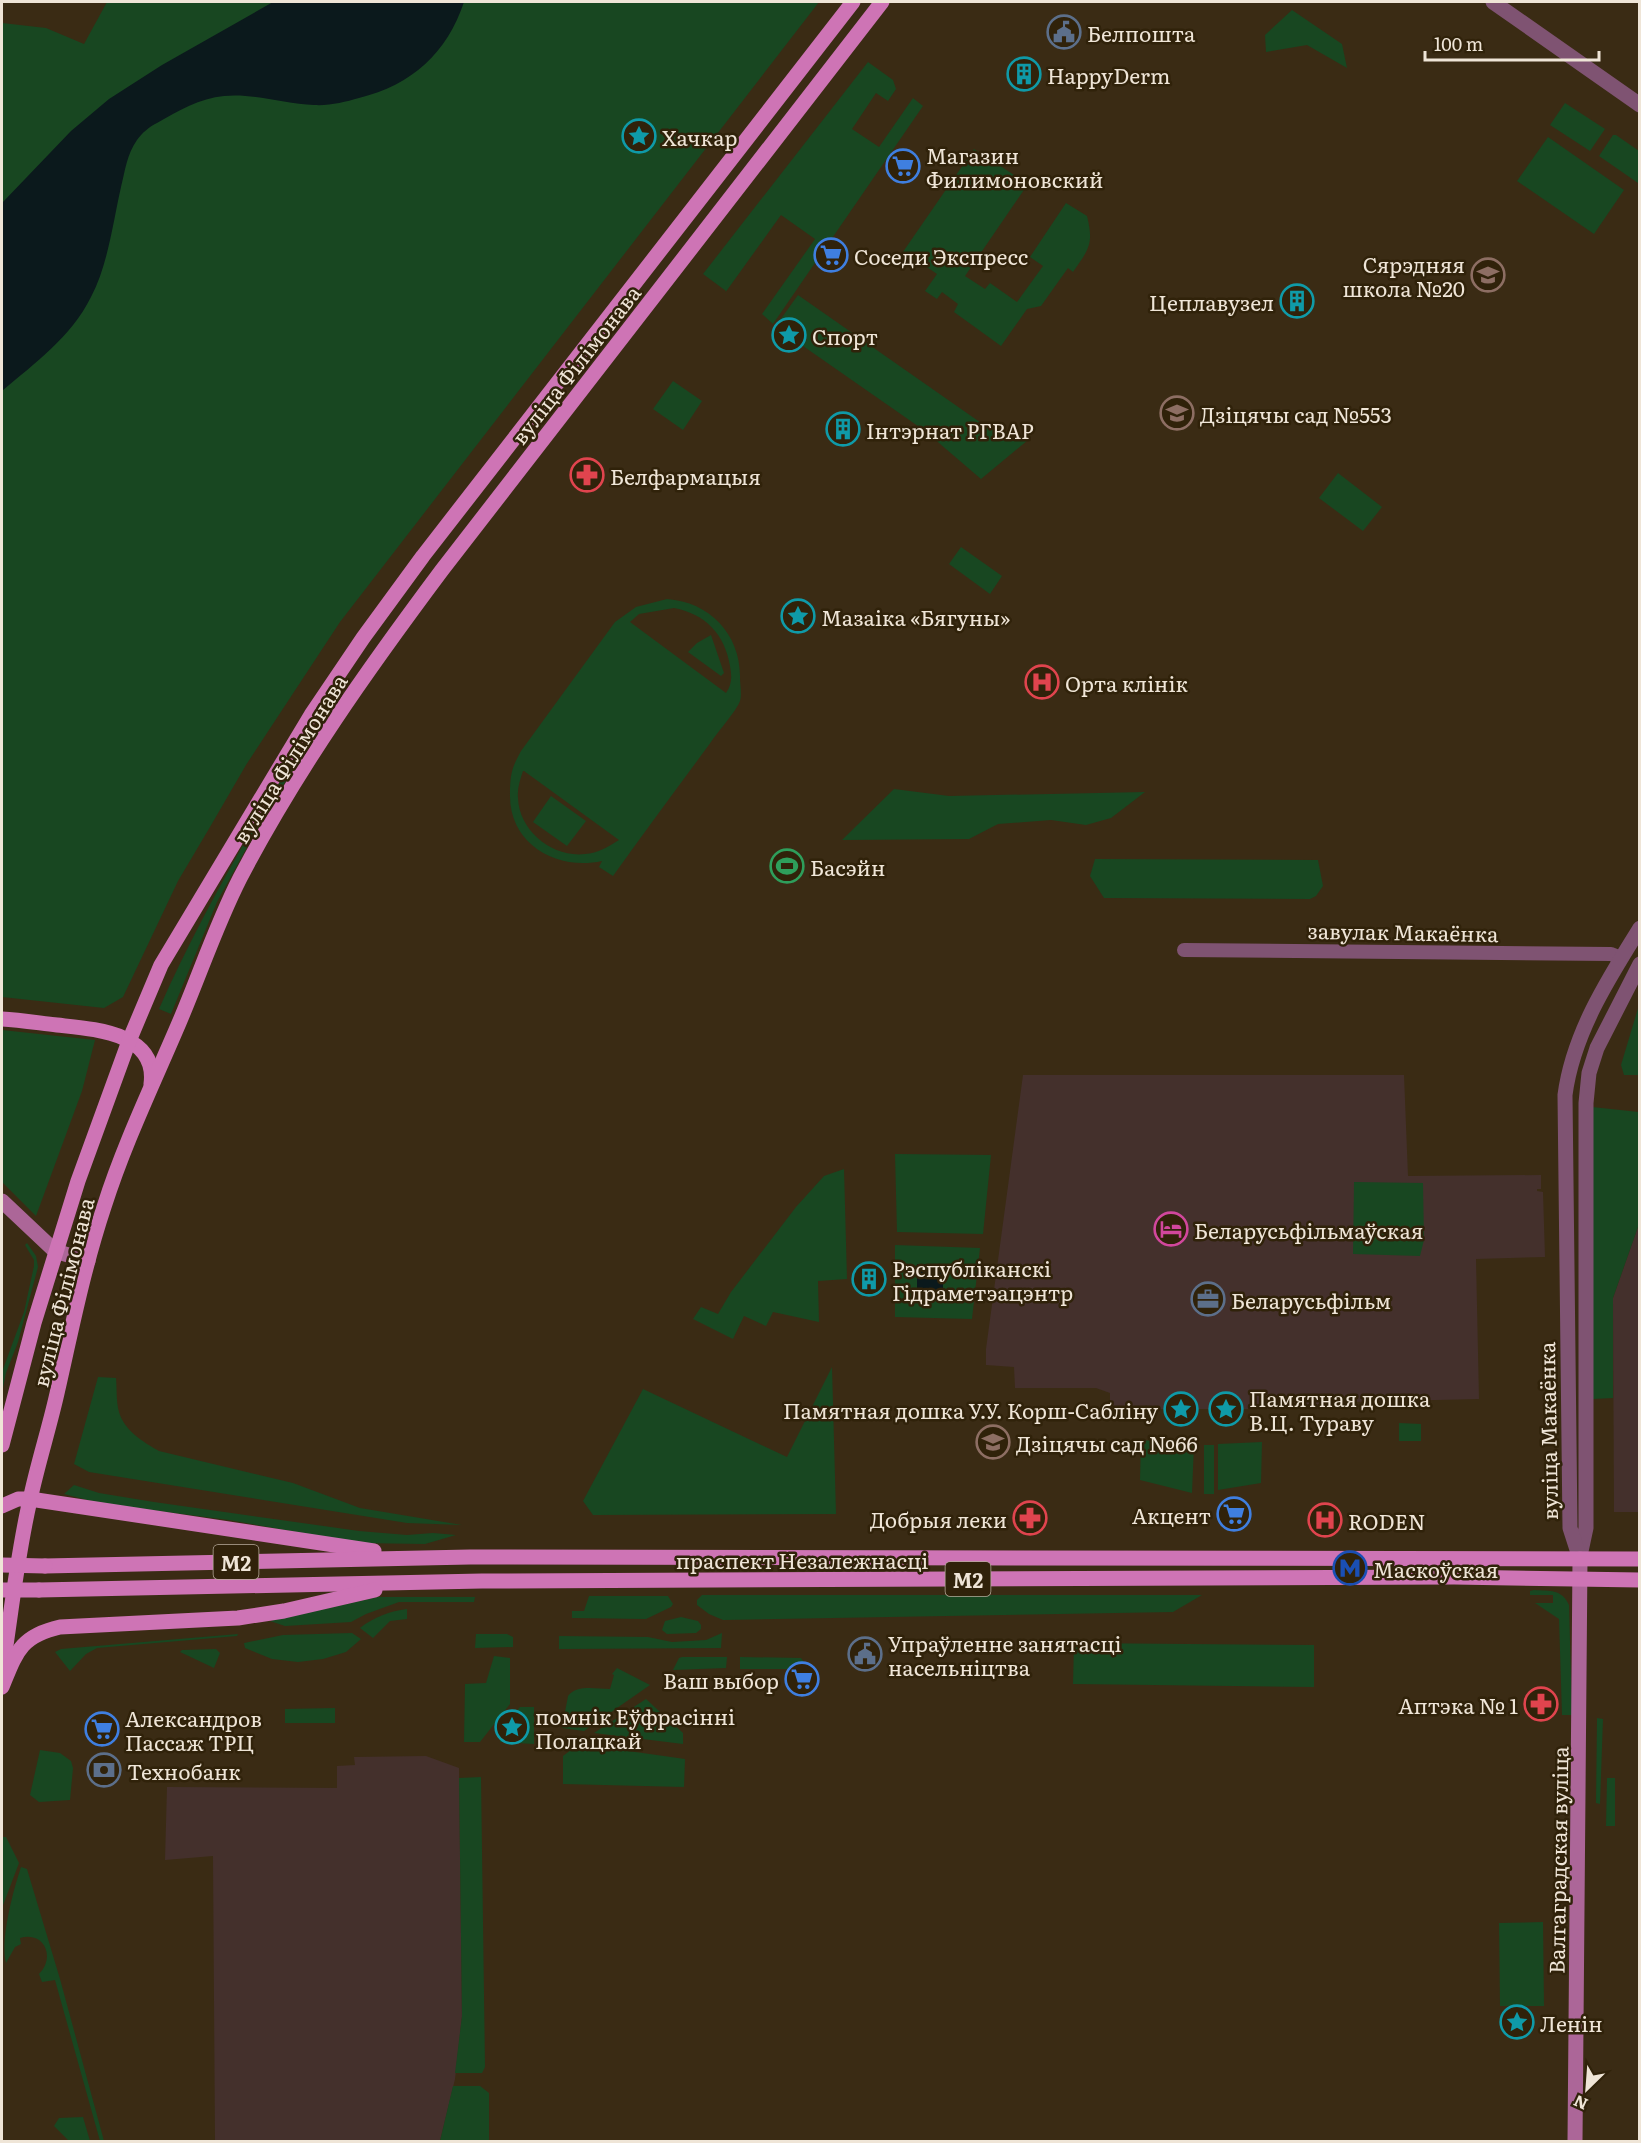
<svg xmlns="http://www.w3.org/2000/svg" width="1641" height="2143" viewBox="0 0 1641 2143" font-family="Literata,serif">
<rect width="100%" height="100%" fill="#3a2b14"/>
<g fill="#44302c">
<polygon points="1023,1075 1404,1075 1408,1176 1541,1175 1541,1189 1537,1189 1537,1191 1543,1192 1545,1257 1476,1259 1479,1399 1350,1402 1343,1408 1288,1405 1288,1409 1110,1409 1110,1393 1096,1388 1015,1388 1014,1367 986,1365 986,1349"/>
<polygon points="1639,1224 1639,1512 1614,1512 1613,1298"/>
<polygon points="426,1756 459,1768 462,2016 455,2079 440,2141 215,2141 213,1856 165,1860 167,1787 337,1788 337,1766 355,1765 354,1757"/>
</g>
<g fill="#184721" fill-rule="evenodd">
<polygon points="107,2 819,2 340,622 246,765 210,827 178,881 123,997 104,1008 2,997 2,23 46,28 84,44"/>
<polygon points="1292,10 1342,44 1347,68 1307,45 1266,52 1265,35"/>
<polygon points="868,62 893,80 896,89 888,101 876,93 852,129 879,147 913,98 923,106 773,324 762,314 815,239 781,215 725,293 726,291 703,274"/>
<polygon points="1565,103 1605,129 1590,151 1550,125"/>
<polygon points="1613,135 1616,135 1639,151 1638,183 1599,156"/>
<polygon points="1548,137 1624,190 1594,234 1517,181"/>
<path d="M 974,149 L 1028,184 L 965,276 L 985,289 L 990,283 L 1017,302 L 1043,266 L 1030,257 L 1066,203 L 1087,216 C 1094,244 1089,249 1073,272 L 1068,268 L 1041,306 L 1027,309 L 1001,346 L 954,312 L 958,304 L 942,292 L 937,299 L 925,291 L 937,274 L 915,259 L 911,264 L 903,258 L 899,264 L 896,262 Z"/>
<polygon points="798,295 984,425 1028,439 1028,440 981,479 925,431 803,346 807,339 793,329 788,336 775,327"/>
<polygon points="673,381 702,401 683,430 653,409"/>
<polygon points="1338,473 1382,507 1363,531 1319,498"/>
<polygon points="961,547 1002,576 990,594 949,564"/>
<path d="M 667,599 C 710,602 741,635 740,678 C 740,684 742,694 740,701 C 737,710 717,733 711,742 C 678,787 645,831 613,876 L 599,867 L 602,861 C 558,871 510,845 510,796 C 510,787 510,777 513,768 C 515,762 518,757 521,751 L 615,622 L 636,607 ZM 674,608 C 706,614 725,635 730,666 C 732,676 732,685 726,693 L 630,622 L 639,614 ZM 523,771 L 524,771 L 619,840 C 608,847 598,853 585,854 C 553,858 519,831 518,798 C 517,789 520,780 523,771 Z"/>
<polygon points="711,635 724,673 721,676 688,652 697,643"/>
<path d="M 295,757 L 298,760 L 247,847 L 217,902 L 171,1014 L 159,1009 C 197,923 246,838 295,757 Z"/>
<polygon points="894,789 949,796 1145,792 1111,818 1086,825 1051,820 998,824 969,839 842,840"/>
<polygon points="551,796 586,821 567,846 533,822"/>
<polygon points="1095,859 1318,860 1323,886 1316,896 1310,899 1104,898 1090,876"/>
<polygon points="1639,1005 1639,1075 1624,1075 1621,1065"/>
<polygon points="2,1030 95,1040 82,1091 36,1216 2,1182"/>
<polygon points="1592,1107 1639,1112 1639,1224 1613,1298 1613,1398 1593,1399"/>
<polygon points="895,1154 991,1155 983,1234 897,1232"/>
<polygon points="844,1169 847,1279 818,1281 819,1322 773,1312 766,1326 744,1316 733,1339 693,1319 701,1307 718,1314 731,1292 796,1207 824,1176"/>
<polygon points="1354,1182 1423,1183 1424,1240 1420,1256 1353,1254"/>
<polygon points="27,1243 36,1256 38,1267 18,1342 6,1373 2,1393 2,1372 24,1312 34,1266 34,1260 25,1245"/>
<polygon points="895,1245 980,1248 972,1319 895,1317"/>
<polygon points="832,1367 836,1514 593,1515 583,1501 643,1389 787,1457"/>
<path d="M 98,1377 L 116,1378 C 117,1389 116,1401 119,1412 C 124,1430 143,1442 159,1451 L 293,1483 L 360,1508 L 462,1525 L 407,1523 L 89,1472 L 74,1464 Z"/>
<polygon points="1399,1423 1421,1424 1421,1441 1399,1441"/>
<polygon points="1141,1440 1194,1444 1192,1493 1140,1480"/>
<polygon points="1262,1442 1261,1483 1218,1490 1218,1444"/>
<rect x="1204" y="1445" width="10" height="49"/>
<polygon points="74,1485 99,1493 154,1502 359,1531 407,1535 433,1533 456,1535 425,1544 357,1543 229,1520 103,1504 64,1494"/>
<path d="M 1534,1590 C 1550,1591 1562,1589 1569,1605 L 1572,1715 L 1562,1715 L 1559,1619 L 1535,1603 L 1553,1603 L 1553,1595 L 1530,1595 L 1530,1591 Z"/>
<polygon points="702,1595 1202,1595 1173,1612 723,1620 709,1614 697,1605 697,1600"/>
<polygon points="589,1596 668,1596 673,1604 671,1607 646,1619 572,1618 572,1611 584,1611"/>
<polygon points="378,1597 475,1597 474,1602 399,1602 366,1614 351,1622 285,1626 270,1621"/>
<path d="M 407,1609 L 407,1619 L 390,1621 L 373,1638 L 360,1628 C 374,1617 390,1611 407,1609 Z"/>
<polygon points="681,1617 698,1621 701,1625 701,1629 696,1633 667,1634 662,1630 665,1621"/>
<polygon points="352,1633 361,1639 346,1652 323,1659 298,1662 272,1659 245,1648 244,1643 283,1635"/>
<polygon points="722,1633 721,1648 559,1649 559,1636 648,1637 672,1642 706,1640"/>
<polygon points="238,1634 237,1636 97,1648 86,1654 70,1671 55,1652 61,1649"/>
<polygon points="476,1634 507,1634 513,1637 513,1647 475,1648"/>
<polygon points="1074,1643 1314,1645 1314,1687 1073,1684"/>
<polygon points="216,1649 220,1653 214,1668 180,1652 182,1650"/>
<polygon points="494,1656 510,1658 510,1704 480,1742 464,1742 465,1684 486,1683"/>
<polygon points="682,1657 727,1657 726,1668 673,1670 679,1658"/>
<polygon points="740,1657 801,1658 809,1669 740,1669"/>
<path d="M 617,1668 L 650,1685 L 584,1731 L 562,1728 L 568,1696 C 577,1684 596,1689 610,1689 L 614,1675 L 612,1674 Z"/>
<polygon points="646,1699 683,1733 683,1744 594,1733"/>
<polygon points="520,1707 534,1707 534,1744 500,1742 500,1730"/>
<polygon points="335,1708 335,1723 285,1723 285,1709"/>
<polygon points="1597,1718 1603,1719 1600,1804 1596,1803"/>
<polygon points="579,1744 685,1759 684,1787 563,1784 563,1756"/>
<polygon points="40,1750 60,1753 71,1761 73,1768 70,1800 39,1802 30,1795"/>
<polygon points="481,1777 485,2067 482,2073 455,2073 462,2016 459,1778"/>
<polygon points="1607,1778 1615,1778 1615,1826 1606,1826"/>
<polygon points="2,1837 6,1837 19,1863 2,1908"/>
<path d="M 21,1867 L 27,1869 L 60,1979 L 104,2141 L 100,2141 L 55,1980 L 42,1982 L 39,1974 C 56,1957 44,1931 20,1938 L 21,1944 L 15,1947 L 6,1963 C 0,1940 13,1891 21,1867 Z"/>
<polygon points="1543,1922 1544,2006 1500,2006 1499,1923"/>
<polygon points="453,2086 480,2086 489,2093 489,2141 440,2141"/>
<polygon points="83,2117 90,2141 69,2141 54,2126 59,2118"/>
</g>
<g fill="#0b191c">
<path d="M 273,2 L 464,2 C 447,53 412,85 359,98 C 345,102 329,106 314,105 C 284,104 254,93 224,96 C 200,98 178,111 157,123 C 149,127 142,133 137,140 C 127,154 125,171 121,187 C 113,222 108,265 91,297 C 71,337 35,363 2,391 L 2,203 L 71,131 L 109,99 L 162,65 Z"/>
<polygon points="917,1264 943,1264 943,1297 917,1298"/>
</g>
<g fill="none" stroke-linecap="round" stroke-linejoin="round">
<polyline stroke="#7f5372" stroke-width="14" points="1184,950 1611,954 1621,958"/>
<g stroke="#7f5372" stroke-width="15">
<polyline points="1493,2 1640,105"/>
<polyline points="1580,1556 1586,1528 1586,1103 1589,1073 1597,1048 1640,964"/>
<path d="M 1580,1559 L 1570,1528 L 1565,1095 C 1573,1034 1608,979 1640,928"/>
</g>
<g stroke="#ac6698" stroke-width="15">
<polyline points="2,1201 55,1251 88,1261"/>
<polyline points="1575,2142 1580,1559"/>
</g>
<g stroke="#ce74b5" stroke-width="15">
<path d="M 2,1019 C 20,1020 39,1023 57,1025 C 92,1029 158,1032 151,1084"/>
<polyline points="2,1445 34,1323 78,1181 129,1041 161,965 311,715 363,638 423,556 853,2"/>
<polyline points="2,1506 18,1499 30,1499 374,1551"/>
<polyline points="45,1566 470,1557 1640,1559"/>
<polyline points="39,1590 482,1581 1454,1577 1640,1580"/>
<path d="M 2,1672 C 11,1615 17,1556 30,1500 C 38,1462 50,1426 58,1389 C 72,1327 84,1267 104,1207 C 124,1144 153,1084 179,1023 C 200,974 216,925 240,878 C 297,769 368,669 442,570 L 882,2"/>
<path d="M 2,1687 C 16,1653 20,1636 60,1627 L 238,1618 L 284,1611 L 375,1590"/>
</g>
<g stroke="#ce74b5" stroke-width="15">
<polyline points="2,1565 45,1566"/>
<polyline points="2,1590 39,1590"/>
</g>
</g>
<defs>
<g id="civic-ring" transform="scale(1.725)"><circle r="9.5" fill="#30220a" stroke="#5c6f8a" stroke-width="1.5"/><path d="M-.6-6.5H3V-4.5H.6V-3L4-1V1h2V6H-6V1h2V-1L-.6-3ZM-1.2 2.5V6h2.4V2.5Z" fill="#5c6f8a"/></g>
<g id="building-ring" transform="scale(1.725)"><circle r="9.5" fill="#30220a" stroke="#0f9aa8" stroke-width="1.5"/><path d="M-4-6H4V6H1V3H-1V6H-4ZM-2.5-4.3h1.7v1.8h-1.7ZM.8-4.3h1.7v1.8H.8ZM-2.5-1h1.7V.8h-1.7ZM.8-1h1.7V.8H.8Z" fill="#0f9aa8"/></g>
<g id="sight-ring" transform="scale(1.725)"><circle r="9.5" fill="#30220a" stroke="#0f9aa8" stroke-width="1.5"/><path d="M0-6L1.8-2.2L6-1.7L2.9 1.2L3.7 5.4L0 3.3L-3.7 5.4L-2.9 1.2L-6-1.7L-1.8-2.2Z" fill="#0f9aa8"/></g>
<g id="supermarket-ring" transform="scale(1.725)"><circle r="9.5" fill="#30220a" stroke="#3f7fe0" stroke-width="1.5"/><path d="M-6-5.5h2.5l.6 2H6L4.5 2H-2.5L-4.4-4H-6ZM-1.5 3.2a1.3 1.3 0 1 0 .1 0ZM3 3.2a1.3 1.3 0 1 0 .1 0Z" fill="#3f7fe0"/></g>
<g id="school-ring" transform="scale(1.725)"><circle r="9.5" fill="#30220a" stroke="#8d6e63" stroke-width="1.5"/><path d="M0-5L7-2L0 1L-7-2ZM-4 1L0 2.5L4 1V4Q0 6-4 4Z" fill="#8d6e63"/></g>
<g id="pharmacy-ring" transform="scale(1.725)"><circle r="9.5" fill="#30220a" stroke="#e0444e" stroke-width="1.5"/><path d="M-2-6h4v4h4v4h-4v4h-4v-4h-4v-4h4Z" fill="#e0444e"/></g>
<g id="hospital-ring" transform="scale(1.725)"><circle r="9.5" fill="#30220a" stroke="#e0444e" stroke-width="1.5"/><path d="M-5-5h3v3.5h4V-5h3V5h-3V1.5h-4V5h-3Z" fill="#e0444e"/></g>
<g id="stadium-ring" transform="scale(1.725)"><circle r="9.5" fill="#30220a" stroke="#2e9e5b" stroke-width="1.5"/><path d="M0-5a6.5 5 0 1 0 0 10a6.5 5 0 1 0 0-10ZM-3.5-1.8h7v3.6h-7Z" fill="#2e9e5b"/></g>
<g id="hotel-ring" transform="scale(1.725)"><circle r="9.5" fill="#30220a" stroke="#d1479c" stroke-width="1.5"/><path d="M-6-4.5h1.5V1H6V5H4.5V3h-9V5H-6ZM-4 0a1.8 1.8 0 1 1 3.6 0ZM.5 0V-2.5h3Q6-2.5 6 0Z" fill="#d1479c"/></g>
<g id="office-ring" transform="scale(1.725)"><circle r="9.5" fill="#30220a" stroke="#5c6f8a" stroke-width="1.5"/><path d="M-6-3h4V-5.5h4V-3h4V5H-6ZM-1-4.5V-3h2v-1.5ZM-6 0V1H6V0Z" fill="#5c6f8a"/></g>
<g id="metro-ring" transform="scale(1.725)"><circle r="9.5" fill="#30220a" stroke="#1a4fb4" stroke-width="1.5"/><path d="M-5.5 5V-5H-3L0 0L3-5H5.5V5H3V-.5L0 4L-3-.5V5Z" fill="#1a4fb4"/></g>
<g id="bank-ring" transform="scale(1.725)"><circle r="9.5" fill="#30220a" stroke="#5c6f8a" stroke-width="1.5"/><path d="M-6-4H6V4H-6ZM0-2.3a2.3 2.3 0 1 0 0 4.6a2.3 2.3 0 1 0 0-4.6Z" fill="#5c6f8a"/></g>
</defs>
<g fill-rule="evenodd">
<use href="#civic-ring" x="1064" y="32"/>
<use href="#building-ring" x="1024" y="74"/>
<use href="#sight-ring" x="639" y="136"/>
<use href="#supermarket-ring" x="903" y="166"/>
<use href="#supermarket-ring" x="831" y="255"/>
<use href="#school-ring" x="1488" y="275"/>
<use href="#building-ring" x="1297" y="301"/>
<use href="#sight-ring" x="789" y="335"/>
<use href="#school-ring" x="1177" y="413"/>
<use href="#building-ring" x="843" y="429"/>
<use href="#pharmacy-ring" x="587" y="475"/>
<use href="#sight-ring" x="798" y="616"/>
<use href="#hospital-ring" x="1042" y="682"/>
<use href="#stadium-ring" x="787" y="866"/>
<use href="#hotel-ring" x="1171" y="1229"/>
<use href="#building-ring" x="869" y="1279"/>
<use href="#office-ring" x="1208" y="1299"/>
<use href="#sight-ring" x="1181" y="1409"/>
<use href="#sight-ring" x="1226" y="1409"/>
<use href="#school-ring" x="993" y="1442"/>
<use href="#supermarket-ring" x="1234" y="1514"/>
<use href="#pharmacy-ring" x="1030" y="1518"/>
<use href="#hospital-ring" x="1325" y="1520"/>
<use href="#metro-ring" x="1350" y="1568"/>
<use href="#civic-ring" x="865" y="1654"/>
<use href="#supermarket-ring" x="802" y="1679"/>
<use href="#pharmacy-ring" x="1541" y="1704"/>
<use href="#sight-ring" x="512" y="1727"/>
<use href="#supermarket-ring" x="102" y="1729"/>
<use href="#bank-ring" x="104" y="1770"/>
<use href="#sight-ring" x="1517" y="2022"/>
</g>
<g text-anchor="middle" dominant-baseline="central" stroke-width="5" stroke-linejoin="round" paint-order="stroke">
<g fill="#30220a" stroke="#b6aa9a" stroke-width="1.5">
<rect x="213.5" y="1545" width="45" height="34" rx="4.5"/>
<rect x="945.5" y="1562" width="45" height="34" rx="4.5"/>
</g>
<g font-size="20" font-weight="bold" fill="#efe5d7">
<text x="236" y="1562">М2</text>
<text x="968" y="1579">М2</text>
</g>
<g font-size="21" fill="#efe5d7" stroke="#30220a" text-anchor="start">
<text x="1087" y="32">Белпошта</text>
<text x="1047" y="74">HappyDerm</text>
<text x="662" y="136">Хачкар</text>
<text x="926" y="154">Магазин<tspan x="926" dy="24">Филимоновский</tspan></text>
<text x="854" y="255">Соседи Экспресс</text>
<text x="1465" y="263" text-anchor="end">Сярэдняя<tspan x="1465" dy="24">школа №20</tspan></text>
<text x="1274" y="301" text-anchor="end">Цеплавузел</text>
<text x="812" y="335">Спорт</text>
<text x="1200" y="413">Дзіцячы сад №553</text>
<text x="866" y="429">Інтэрнат РГВАР</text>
<text x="610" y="475">Белфармацыя</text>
<text x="821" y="616">Мазаіка «Бягуны»</text>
<text x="1065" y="682">Орта клінік</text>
<text x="810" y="866">Басэйн</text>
<text x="1194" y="1229">Беларусьфільмаўская</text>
<text x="892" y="1267">Рэспубліканскі<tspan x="892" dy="24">Гідраметэацэнтр</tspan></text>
<text x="1231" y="1299">Беларусьфільм</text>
<text x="1249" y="1397">Памятная дошка<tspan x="1249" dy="24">В.Ц. Тураву</tspan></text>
<text x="1158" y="1409" text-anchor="end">Памятная дошка У.У. Корш-Сабліну</text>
<text x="1016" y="1442">Дзіцячы сад №66</text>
<text x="1211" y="1514" text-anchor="end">Акцент</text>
<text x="1007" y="1518" text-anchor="end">Добрыя леки</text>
<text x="1348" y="1520">RODEN</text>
<text x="1373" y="1568">Маскоўская</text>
<text x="888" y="1642">Упраўленне занятасці<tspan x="888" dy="24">насельніцтва</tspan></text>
<text x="779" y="1679" text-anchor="end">Ваш выбор</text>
<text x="1518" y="1704" text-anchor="end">Аптэка № 1</text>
<text x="535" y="1715">помнік Еўфрасінні<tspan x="535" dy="24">Полацкай</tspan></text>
<text x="125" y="1717">Александров<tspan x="125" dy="24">Пассаж ТРЦ</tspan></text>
<text x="127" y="1770">Технобанк</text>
<text x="1540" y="2022">Ленін</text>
</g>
<g font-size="21" fill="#efe5d7" stroke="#30220a">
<text transform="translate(575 364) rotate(-52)">вуліца Філімонава</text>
<text transform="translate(289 758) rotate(-58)">вуліца Філімонава</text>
<text transform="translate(1403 931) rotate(1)">завулак Макаёнка</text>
<text transform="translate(62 1292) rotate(-76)">вуліца Філімонава</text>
<text transform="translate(1547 1431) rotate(-91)">вуліца Макаёнка</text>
<text x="802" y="1559">праспект Незалежнасці</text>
<text transform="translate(1557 1860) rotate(-89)">Валгаградская вуліца</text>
</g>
</g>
<rect width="1641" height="2143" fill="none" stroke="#efe5d7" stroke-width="6"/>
<g transform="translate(1587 2089) rotate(205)" stroke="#30220a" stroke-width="4.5" paint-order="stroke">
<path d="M0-4.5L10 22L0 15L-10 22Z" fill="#efe5d7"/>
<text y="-9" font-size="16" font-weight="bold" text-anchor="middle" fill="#efe5d7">N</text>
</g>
<path d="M1425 51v9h174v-9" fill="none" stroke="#efe5d7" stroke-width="3"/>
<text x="1434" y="51" font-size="18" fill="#efe5d7" stroke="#30220a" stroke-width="4.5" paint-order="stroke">100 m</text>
</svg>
